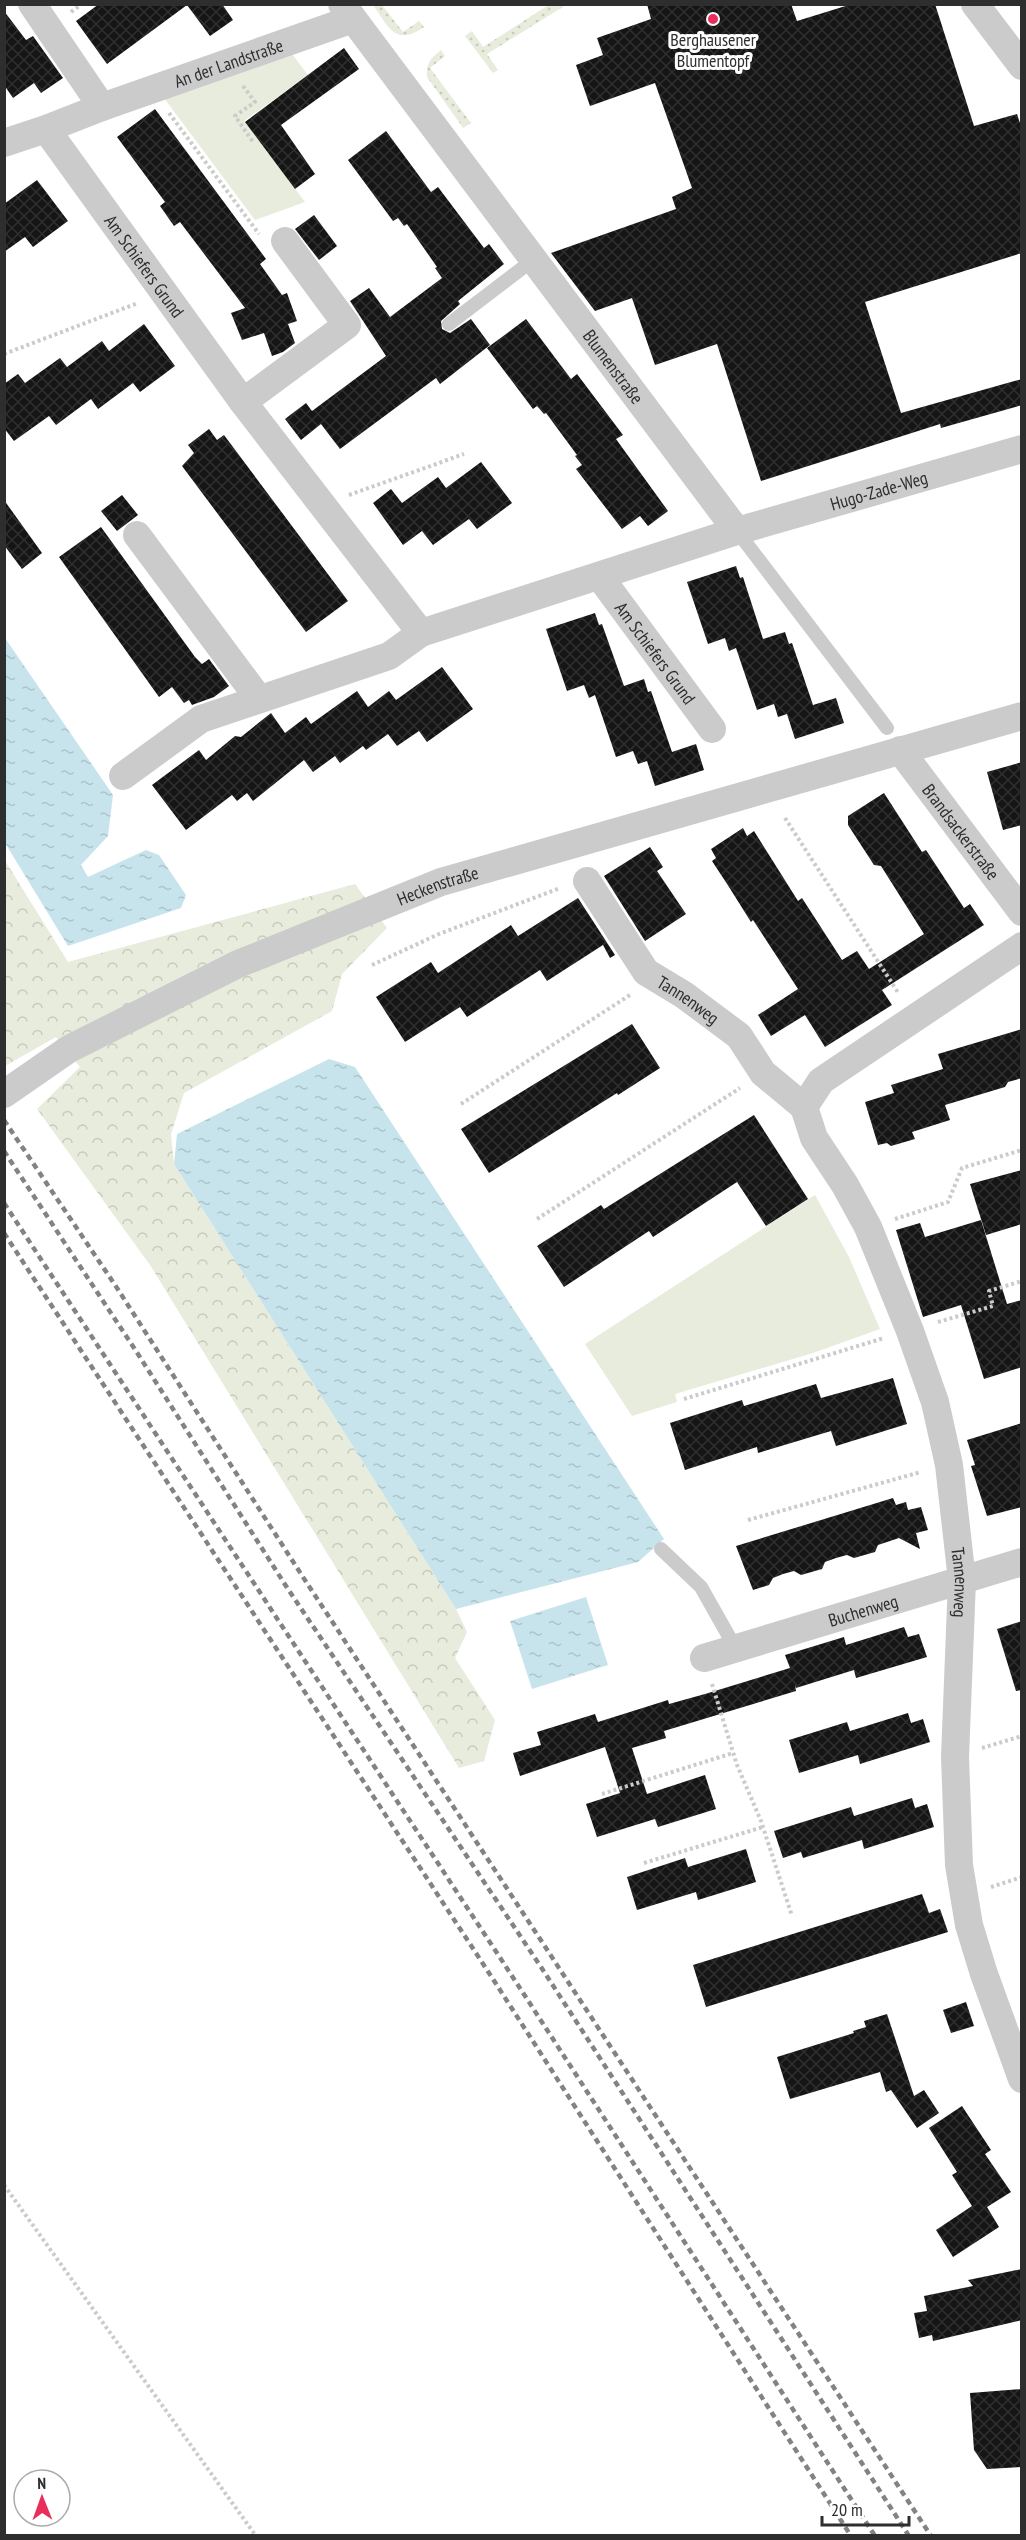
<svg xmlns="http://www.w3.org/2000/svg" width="1026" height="2540" viewBox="0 0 1026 2540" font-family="'PT Sans Narrow',sans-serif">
<defs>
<pattern id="grass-dots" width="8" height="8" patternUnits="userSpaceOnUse" patternTransform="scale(1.5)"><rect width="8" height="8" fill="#e7ecdc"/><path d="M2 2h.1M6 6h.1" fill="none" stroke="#c6cbbd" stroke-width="1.8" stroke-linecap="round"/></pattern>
<pattern id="forest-crowns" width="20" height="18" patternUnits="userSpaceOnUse" patternTransform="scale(1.5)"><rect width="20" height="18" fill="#e7ecdc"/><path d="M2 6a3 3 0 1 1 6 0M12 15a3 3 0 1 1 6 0" fill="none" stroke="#c6cbbd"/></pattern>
<pattern id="water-ripples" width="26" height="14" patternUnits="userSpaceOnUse" patternTransform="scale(1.5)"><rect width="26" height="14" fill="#c7e4ec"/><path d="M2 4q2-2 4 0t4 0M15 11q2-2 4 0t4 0" fill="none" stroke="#abc4cb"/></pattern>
<pattern id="building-cross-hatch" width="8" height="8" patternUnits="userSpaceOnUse" patternTransform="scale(1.5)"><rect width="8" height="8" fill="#151515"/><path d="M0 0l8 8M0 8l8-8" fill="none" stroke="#2f2f2f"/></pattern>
</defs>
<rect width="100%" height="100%" fill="#fff"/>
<g fill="url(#grass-dots)">
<polygon points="550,4 566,5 487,54 498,70 493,73 465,36 472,31 483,47"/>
<path d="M 373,5 L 382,5 L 403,32 L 419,21 L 424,27 C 395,47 389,27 373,5 Z"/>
<path d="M 441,50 L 445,56 L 430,68 L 471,123 L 463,128 L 427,77 C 426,63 430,59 441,50 Z"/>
</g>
<polygon fill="url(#forest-crowns)" points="4,859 68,962 355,884 387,928 342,974 332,1011 184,1093 171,1134 174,1164 456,1609 467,1632 455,1658 495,1720 484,1761 459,1768 150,1265 37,1109 80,1067 56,1037 5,1066"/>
<g fill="#e7ecdc">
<polygon points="292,54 308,75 244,121 305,202 255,220 164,98"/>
<polygon points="815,1195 849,1257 880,1329 813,1353 675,1394 677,1402 632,1416 585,1344"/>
</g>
<g fill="url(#water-ripples)">
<polygon points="5,638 113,795 108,836 81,865 88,877 146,850 159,855 186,895 181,908 68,946 5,843"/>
<polygon points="329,1059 355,1067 664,1539 638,1562 456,1609 174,1164 177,1134"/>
<polygon points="586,1597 608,1665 532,1689 510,1621"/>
</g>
<g fill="url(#building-cross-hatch)">
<polygon points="99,4 222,4 233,20 210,36 187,5 107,64 76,21"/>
<polygon points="647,4 791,4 797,21 852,4 935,4 974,126 1017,114 1022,129 1022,253 865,302 901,413 1022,379 1022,405 941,428 940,424 761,481 717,344 655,365 632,298 595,311 551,253 676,209 672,197 692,188 655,83 590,106 576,65 603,55 597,38 651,19"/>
<polygon points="4,11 26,40 33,36 63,78 41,93 34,83 13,98 4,85"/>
<polygon points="344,48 359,69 281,125 315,174 295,189 245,122"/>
<polygon points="155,109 266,259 260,264 282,295 287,293 297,321 288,324 295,343 283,352 272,356 264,333 242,340 231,313 245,308 180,222 174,226 160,206 165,202 117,137"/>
<polygon points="386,131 431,192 438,187 484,248 489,244 504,264 458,301 460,304 441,321 442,329 450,333 471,319 490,345 440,384 436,378 340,449 321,424 301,440 285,419 306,403 312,411 386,356 350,301 369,288 390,317 442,278 435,268 437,267 407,224 404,226 398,218 393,221 348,160"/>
<polygon points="37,180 68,221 33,247 25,237 4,252 4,204"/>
<polygon points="314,215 337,246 319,260 295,229"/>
<polygon points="526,319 571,379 577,374 623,435 616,439 668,511 648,526 640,516 622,529 576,469 582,465 575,456 577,455 546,413 544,414 537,406 533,409 487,348"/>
<polygon points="144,324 175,366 140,392 133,383 98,409 91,399 56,425 49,416 14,441 4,428 4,384 18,374 25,383 60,358 67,367 102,341 109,351"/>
<polygon points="209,429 217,440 224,435 348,601 306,632 182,466 194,453 188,445"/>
<polygon points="481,462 512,503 477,529 469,519 433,545 422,531 403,545 373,503 391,489 402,503 438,477 446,488"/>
<polygon points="122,495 138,515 117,531 101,511"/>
<polygon points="4,500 42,553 22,569 4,545"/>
<polygon points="101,527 195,657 202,664 209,659 229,686 214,697 192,705 189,700 184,703 172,687 159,697 59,557"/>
<polygon points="736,566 740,578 743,577 763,639 785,632 789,644 792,643 813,705 836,698 844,723 795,739 787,714 778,717 774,704 757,710 736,648 729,651 725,638 708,644 687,582"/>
<polygon points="595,613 599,625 602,624 624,686 644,679 648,692 651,691 672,752 696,744 704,770 655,786 647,761 638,764 633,751 616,757 595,695 589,698 584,685 567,691 546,629"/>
<polygon points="442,667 473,709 427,742 419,731 397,746 388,734 366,750 363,746 340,763 335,756 313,772 304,760 253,801 247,793 237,801 232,795 186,830 152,785 199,750 206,760 235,736 241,737 271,713 285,733 306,717 311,724 357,691 368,707 389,691 396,700"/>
<polygon points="1022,762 1022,825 1003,830 987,772"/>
<polygon points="884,793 922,852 926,850 964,908 970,904 984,925 882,990 892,1005 825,1047 805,1015 771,1036 758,1015 798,989 753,920 751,922 729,887 712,861 716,858 711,849 743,828 747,836 754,831 798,901 802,898 842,960 857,951 869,969 924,934 881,866 874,865 848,825 848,816"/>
<polygon points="650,847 663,867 657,871 686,914 645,941 604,876"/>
<polygon points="578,898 615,955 610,958 603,945 547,981 540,970 467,1017 460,1007 405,1042 376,997 431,962 438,973 511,925 518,936"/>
<polygon points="632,1024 660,1068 618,1095 617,1093 489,1173 461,1129"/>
<polygon points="1022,1029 1022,1078 1008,1082 1005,1087 945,1105 950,1120 912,1132 915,1139 891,1146 887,1143 878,1145 865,1102 894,1093 891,1085 943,1069 938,1054"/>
<polygon points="754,1115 808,1199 766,1226 737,1182 653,1237 649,1231 564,1287 537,1246 601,1205 604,1209"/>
<polygon points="1022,1170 1022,1224 986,1235 970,1184"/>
<polygon points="981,1220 1007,1304 1022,1300 1022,1367 984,1379 961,1305 923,1317 896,1230 920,1223 925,1237"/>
<polygon points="893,1378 907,1424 836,1446 831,1431 758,1453 757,1447 685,1470 670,1423 742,1400 744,1406 816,1384 821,1398"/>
<polygon points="1022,1423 1022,1507 987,1516 971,1466 975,1465 967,1440"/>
<polygon points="893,1498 896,1505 906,1502 908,1510 921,1507 928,1530 916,1533 920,1549 899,1538 878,1545 875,1552 854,1558 847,1555 836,1558 825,1562 822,1569 801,1575 794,1571 783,1574 773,1578 769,1585 753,1590 736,1546"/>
<polygon points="1022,1621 1022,1690 1016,1691 997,1629"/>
<polygon points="904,1627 908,1637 919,1634 927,1657 856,1678 854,1670 796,1688 795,1684 796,1691 664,1731 666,1738 632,1748 647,1794 705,1775 716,1809 658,1827 655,1819 597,1837 586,1804 620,1793 605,1747 520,1776 513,1753 541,1745 537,1732 595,1714 598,1722 668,1700 669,1704 705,1694 790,1668 785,1655 844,1637 846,1645"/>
<polygon points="908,1713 911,1723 923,1719 930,1742 860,1764 858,1755 799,1773 789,1740 847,1722 850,1731"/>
<polygon points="912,1798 915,1808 927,1804 934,1827 864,1849 862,1840 803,1858 801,1852 783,1858 774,1831 851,1807 854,1816"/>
<polygon points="746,1849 756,1882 698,1900 696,1892 637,1910 627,1877 685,1858 688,1867"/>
<polygon points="922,1894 929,1913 940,1909 948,1932 706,2007 693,1965"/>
<polygon points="966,2002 974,2026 951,2033 943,2010"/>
<polygon points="887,2014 914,2096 924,2090 939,2113 917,2128 891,2090 886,2092 880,2072 790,2099 777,2057 854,2033 853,2031 866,2027 864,2021"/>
<polygon points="962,2106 991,2150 985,2154 1011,2192 987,2207 999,2227 953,2257 936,2230 972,2206 952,2175 957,2172 929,2128"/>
<polygon points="1022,2269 1022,2320 933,2341 932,2335 919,2338 914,2313 927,2311 924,2296 973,2286 968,2280"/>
<polygon points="1022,2389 1022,2467 987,2469 974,2450 970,2393"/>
</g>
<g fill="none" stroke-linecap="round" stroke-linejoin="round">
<g stroke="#cbcbcb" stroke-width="4" stroke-dasharray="3 3" stroke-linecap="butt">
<polyline points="71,12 82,4"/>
<polyline points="243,86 255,102 235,116 253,142"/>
<polyline points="169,113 259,234"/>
<polyline points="4,354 138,303"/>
<polyline points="349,495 464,454"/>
<polyline points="785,818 899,994"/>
<polyline points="372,965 439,934 560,888"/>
<polyline points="461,1104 630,995"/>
<polyline points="537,1219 740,1088"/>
<polyline points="895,1219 948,1202 962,1168 1022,1150"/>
<polyline points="938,1322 993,1306 989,1291 1022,1281"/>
<polyline points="684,1399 884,1338"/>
<polyline points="748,1520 921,1472"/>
<polyline points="712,1684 737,1765 761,1821 792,1916"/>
<polyline points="982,1748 1022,1736"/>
<polyline points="602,1794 733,1753"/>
<polyline points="644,1863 763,1827"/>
<polyline points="991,1887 1022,1877"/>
<polyline points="4,2185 256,2536"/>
</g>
<g stroke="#cbcbcb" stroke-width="14">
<polyline points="449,324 533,260"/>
<polyline points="737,531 887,728"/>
<polyline points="661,1549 701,1587 736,1649"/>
</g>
<g stroke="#cbcbcb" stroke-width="28">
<polyline points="32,4 102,107 46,129"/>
<path id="s1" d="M 342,4 L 737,531"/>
<polyline points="975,4 1022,66"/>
<path id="s2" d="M 102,107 L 353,19"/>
<path id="s3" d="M 4,143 L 46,129 L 243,402 L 421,633 L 737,531 L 1022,449"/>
<polyline points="243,402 347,325 285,241"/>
<polyline points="137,535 259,699"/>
<path id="s4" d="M 600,577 L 712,729"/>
<path id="s5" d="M 900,750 L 1022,912"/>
<polyline points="123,776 201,719 389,656 421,633"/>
<path id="s6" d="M 587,881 L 646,972 L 684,995 L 739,1036 L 763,1073 L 804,1107"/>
<path id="s7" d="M 1022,946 L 821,1081 L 804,1107 L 814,1138 L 845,1185 L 868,1227 L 910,1331 L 935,1402 L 949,1465 L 962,1580 L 955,1757 L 959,1865 L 969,1925 L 984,1974 L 1022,2079"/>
<path id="s8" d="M 4,1094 L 69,1049 L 238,964 L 441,882 L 1022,716"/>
<path id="s9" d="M 704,1658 L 1022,1562"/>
</g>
<g stroke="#838383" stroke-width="4.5" stroke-dasharray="6 4.5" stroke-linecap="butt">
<polyline points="4,1120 117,1288 301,1574 931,2536"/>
<polyline points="4,1151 136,1351 286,1586 541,1967 909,2536"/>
<polyline points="4,1203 516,1982 875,2536"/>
<polyline points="4,1233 491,1976 851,2536"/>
</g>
</g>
<circle fill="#e82e5b" stroke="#fff" stroke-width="2" cx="713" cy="19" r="6"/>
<g text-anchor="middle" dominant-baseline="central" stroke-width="6" stroke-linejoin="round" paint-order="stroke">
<g font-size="18" fill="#2e2e2e" stroke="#fff">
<text x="713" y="39">Berghausener<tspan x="713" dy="21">Blumentopf</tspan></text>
</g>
<g font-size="18" fill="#2e2e2e" stroke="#fff">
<text stroke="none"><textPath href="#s2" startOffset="134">An der Landstraße</textPath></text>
<text stroke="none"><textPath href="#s3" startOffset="213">Am Schiefers Grund</textPath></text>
<text stroke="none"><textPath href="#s1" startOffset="453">Blumenstraße</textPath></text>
<text stroke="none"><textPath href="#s3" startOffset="1152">Hugo-Zade-Weg</textPath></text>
<text stroke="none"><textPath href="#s4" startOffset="94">Am Schiefers Grund</textPath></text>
<text stroke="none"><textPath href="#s5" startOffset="102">Brandsackerstraße</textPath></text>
<text stroke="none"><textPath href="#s8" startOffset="483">Heckenstraße</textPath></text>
<text stroke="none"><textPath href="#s6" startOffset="159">Tannenweg</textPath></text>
<text stroke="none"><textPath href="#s7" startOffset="780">Tannenweg</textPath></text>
<text stroke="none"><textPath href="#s9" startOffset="166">Buchenweg</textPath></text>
</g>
</g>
<rect width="1026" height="2540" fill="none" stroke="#2e2e2e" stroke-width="12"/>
<g transform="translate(42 2498) rotate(359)"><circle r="28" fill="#ffffff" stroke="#ababab" stroke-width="1.5"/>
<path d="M0-4.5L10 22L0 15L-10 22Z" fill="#e82e5b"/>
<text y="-9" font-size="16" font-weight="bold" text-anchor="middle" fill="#2e2e2e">N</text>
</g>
<path d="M822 2516v9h87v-9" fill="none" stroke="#2e2e2e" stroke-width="3"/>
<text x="831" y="2516" font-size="18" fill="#2e2e2e" stroke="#ffffff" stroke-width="4.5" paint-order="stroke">20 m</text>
</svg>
